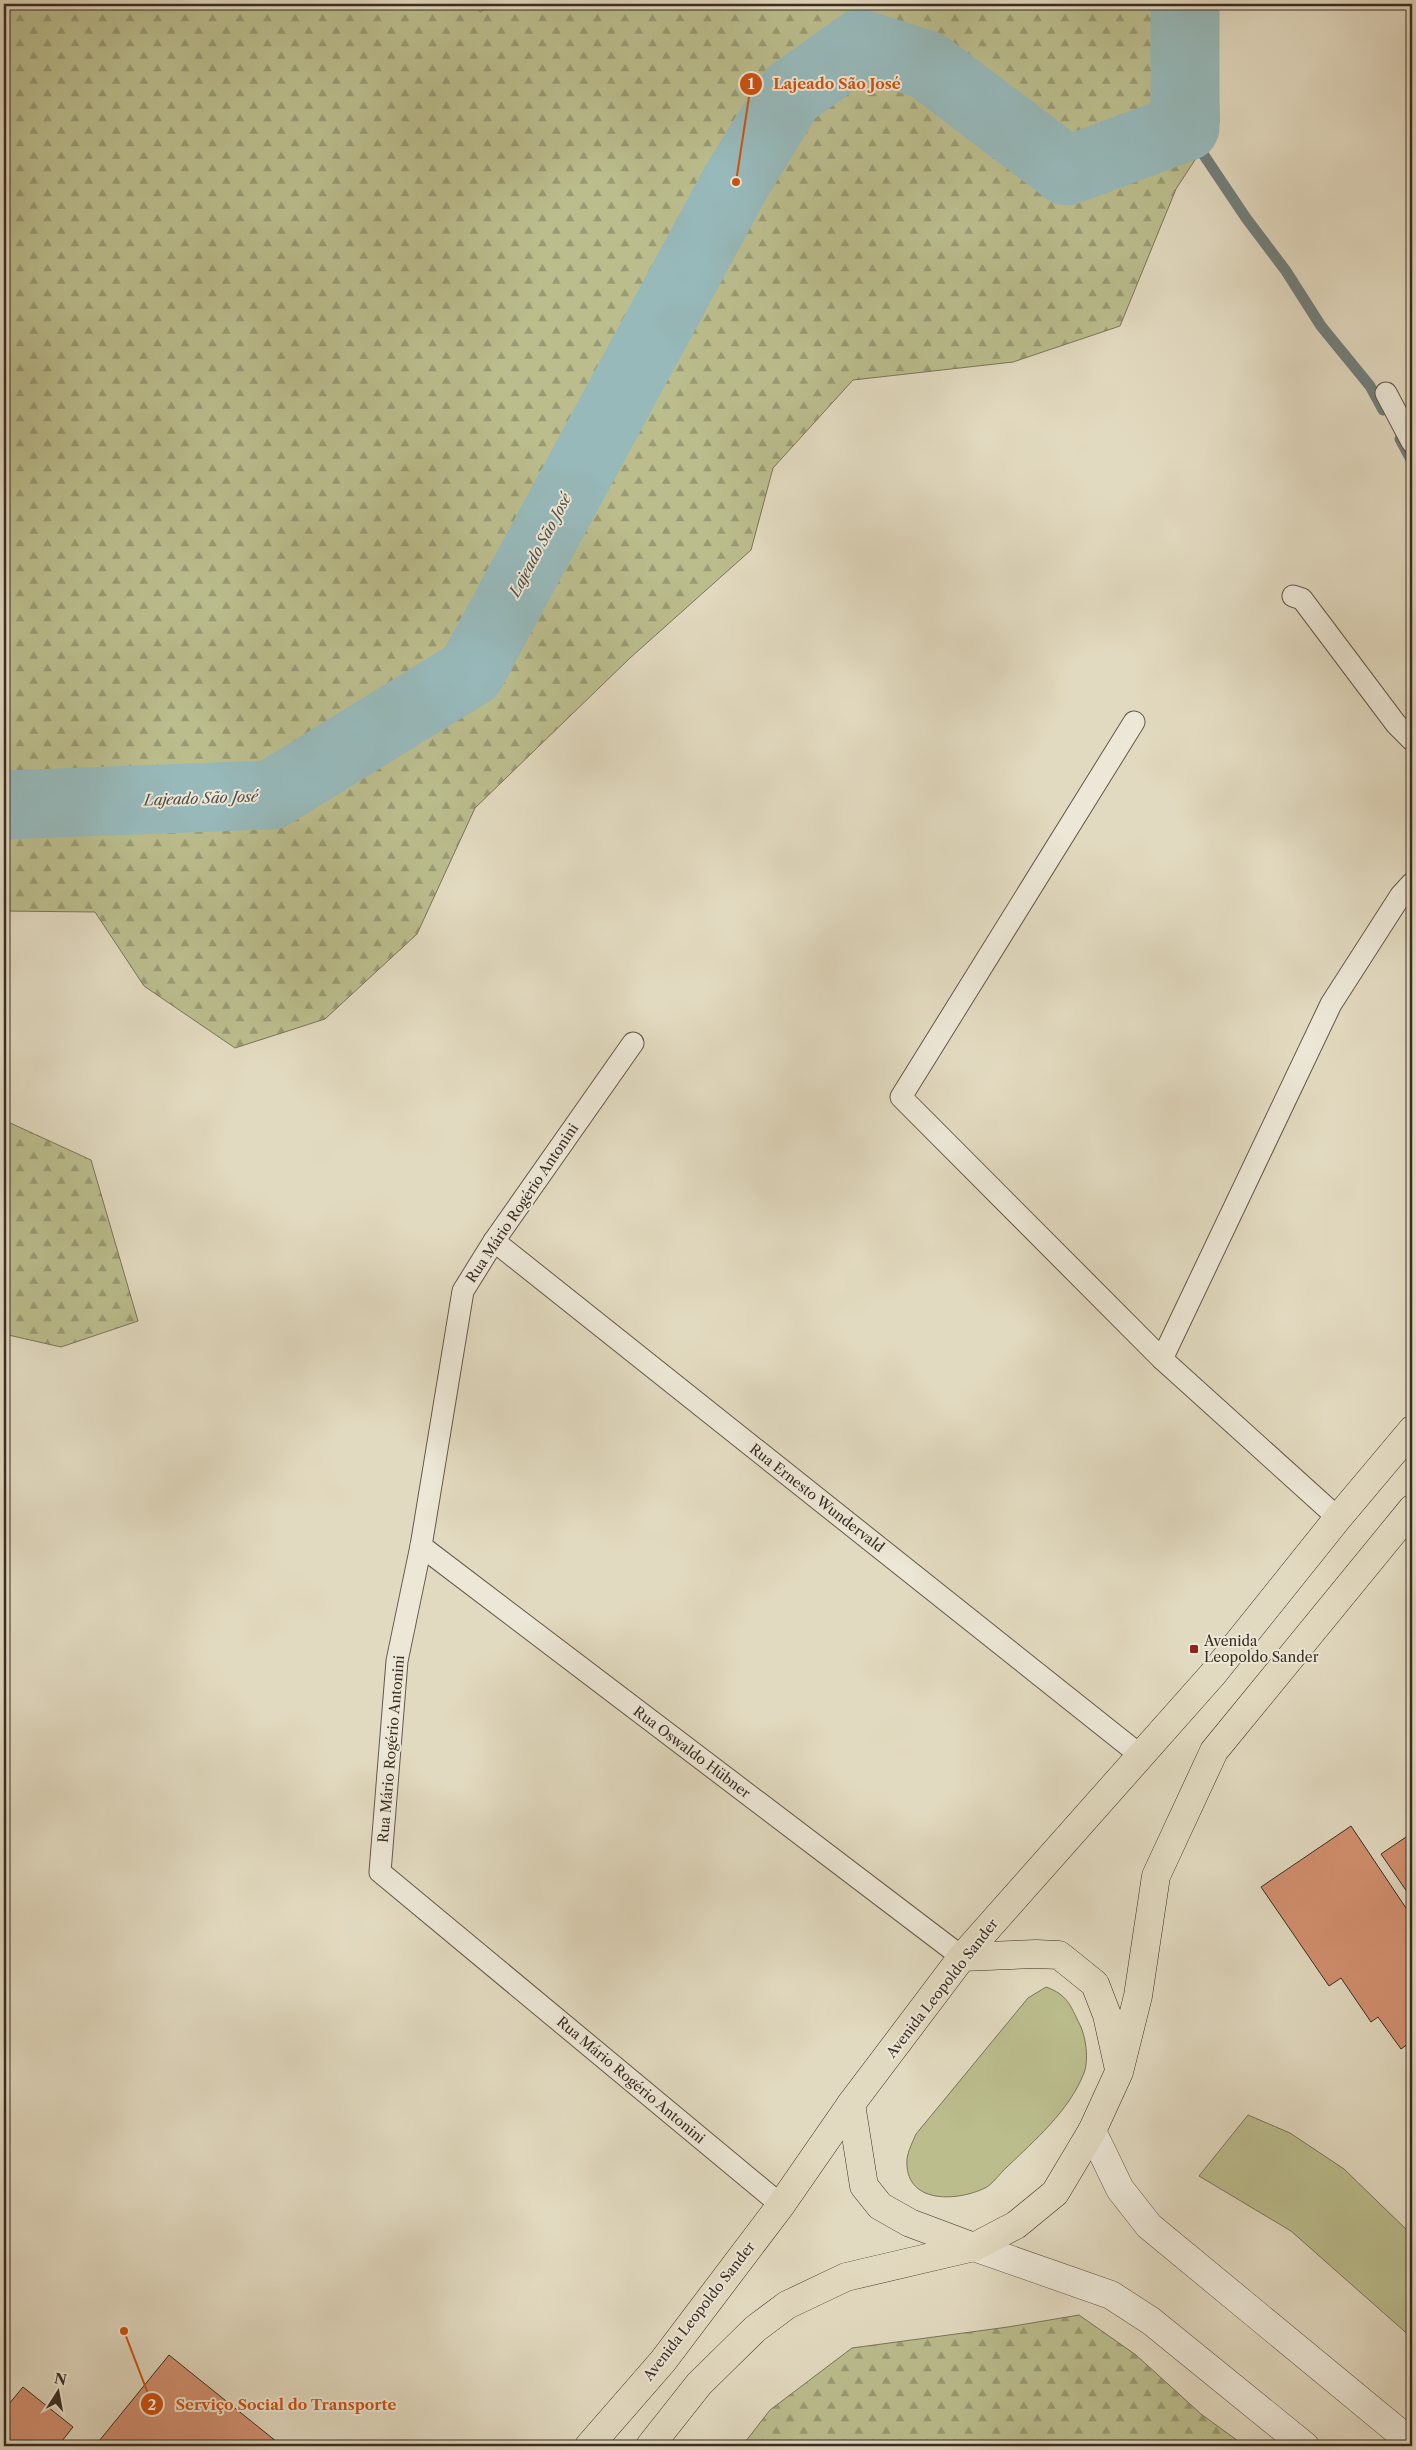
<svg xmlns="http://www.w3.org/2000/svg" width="1416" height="2450" viewBox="0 0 1416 2450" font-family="'Libre Caslon Text',serif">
<defs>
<pattern id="forest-firs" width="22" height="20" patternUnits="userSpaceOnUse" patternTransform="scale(1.25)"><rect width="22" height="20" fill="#bbbd8d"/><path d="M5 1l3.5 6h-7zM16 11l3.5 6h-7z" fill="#999a73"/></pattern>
</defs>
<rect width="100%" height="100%" fill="#e2dac0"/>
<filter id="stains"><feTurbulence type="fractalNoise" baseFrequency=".004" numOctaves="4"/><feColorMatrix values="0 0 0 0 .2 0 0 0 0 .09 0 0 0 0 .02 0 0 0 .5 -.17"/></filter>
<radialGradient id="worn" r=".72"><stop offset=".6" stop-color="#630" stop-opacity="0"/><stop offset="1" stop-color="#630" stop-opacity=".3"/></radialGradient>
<g fill="#bbbd8d" stroke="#7b7558">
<path d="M 1046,1987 C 1068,1995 1070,2005 1080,2025 C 1086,2037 1089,2060 1084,2073 C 1069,2111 1035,2140 1007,2167 C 1000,2173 993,2184 985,2188 C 956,2202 904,2204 907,2159 C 908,2151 913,2141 916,2134 L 1028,1998 Z"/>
<polygon points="1248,2115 1290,2133 1344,2169 1412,2235 1412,2338 1291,2231 1199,2176"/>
</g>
<g fill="url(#forest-firs)" stroke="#7b7558">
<polygon points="4,4 474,4 480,12 492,4 1217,4 1219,123 1176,189 1120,326 1013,362 853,380 773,468 751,550 630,658 475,808 417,934 325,1019 235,1048 144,986 95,912 4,911"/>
<polygon points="8,1122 91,1160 138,1321 61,1347 4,1334 4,1126"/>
<polygon points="1079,2315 1136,2355 1201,2414 1245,2446 742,2446 770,2410 852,2348 1008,2327"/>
</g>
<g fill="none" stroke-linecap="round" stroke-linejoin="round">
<g stroke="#72817e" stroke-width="11">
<polyline points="1185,127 1246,218 1286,271 1321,326 1370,386 1383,410"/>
<polyline points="1400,439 1412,461"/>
</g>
<polyline stroke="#97b9ba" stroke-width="69" points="4,805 271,795 471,672 736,182 790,94 860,44 927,65 1067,171 1185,127 1185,4"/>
</g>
<g fill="#d39171" stroke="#3b2d23">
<polygon points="1351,1826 1412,1917 1412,2041 1401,2049 1378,2017 1371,2022 1341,1978 1329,1986 1261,1887"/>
<polygon points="1412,1833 1412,1899 1381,1854"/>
<polygon points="169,2355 282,2446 95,2446"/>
<polygon points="23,2387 73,2427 58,2446 4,2446 4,2410"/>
</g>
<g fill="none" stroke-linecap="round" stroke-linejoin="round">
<g stroke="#65584a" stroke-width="23">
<g id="service">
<polyline points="1386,393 1412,442"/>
<polyline points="1293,596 1302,599 1396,724 1412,740"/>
<polyline points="1134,722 901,1097 1162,1359 1338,1518"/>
<polyline points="633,1043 494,1241 463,1291 421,1546 397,1661 380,1872 781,2205"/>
<polyline points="494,1241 1140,1755"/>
<polyline points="1162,1359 1331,1004 1401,895 1412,883"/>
<polyline points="421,1546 962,1957"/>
</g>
</g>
<g stroke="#65584a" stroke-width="29">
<g id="tertiary">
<polyline points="1092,2131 1120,2189 1149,2226 1412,2443"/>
<polyline points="974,2247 1111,2295 1151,2321 1305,2446"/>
</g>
</g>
<g stroke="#3b2d23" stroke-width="29">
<g id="trunk">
<polyline points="962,1957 1036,1954 1059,1955 1095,1984 1107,2015 1118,2065"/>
<polyline points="851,2104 864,2186 880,2206 910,2223 974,2247"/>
<polyline points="589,2446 663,2361 781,2205 851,2104 962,1957 1213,1674 1338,1518 1412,1430"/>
<polyline points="650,2446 699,2384 755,2329 787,2305 846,2277 974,2247 1016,2225 1055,2193 1092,2131 1119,2072 1138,1996 1156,1876 1214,1751 1412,1509"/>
</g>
</g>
<use href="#service" stroke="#ece7d6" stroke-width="21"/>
<use href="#tertiary" stroke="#ece7d6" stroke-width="28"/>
<use href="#trunk" stroke="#e2dac0" stroke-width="28"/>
</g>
<rect fill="#8f2418" stroke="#ece7d6" stroke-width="2" x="1189" y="1644" width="10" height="10" rx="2.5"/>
<g text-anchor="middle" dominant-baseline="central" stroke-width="4" stroke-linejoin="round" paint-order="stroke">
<g font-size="14" fill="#3b2d23" stroke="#ece7d6">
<text transform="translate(522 1203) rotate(-56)">Rua Mário Rogério Antonini</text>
<text transform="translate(817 1498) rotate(38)">Rua Ernesto Wundervald</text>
<text transform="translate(391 1749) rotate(-85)">Rua Mário Rogério Antonini</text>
<text transform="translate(692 1752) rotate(37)">Rua Oswaldo Hübner</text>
<text transform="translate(942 1988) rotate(-52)">Avenida Leopoldo Sander</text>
<text transform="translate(631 2080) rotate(40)">Rua Mário Rogério Antonini</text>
<text transform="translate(699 2311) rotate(-52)">Avenida Leopoldo Sander</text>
</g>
<g font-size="14" fill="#3b2d23" stroke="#ece7d6" text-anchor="start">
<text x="1204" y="1641">Avenida<tspan x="1204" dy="16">Leopoldo Sander</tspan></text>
</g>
<g font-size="15" font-style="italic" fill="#525049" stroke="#ece7d6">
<text transform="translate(540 545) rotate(-62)">Lajeado São José</text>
<text transform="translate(201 798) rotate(-2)">Lajeado São José</text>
</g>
</g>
<path fill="none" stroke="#ce520f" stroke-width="2" d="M736 182L751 84M124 2331L152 2404"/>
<g fill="#ce520f" stroke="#ece7d6" stroke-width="2">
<circle cx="736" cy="182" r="5"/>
<circle cx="124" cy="2331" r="5"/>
<circle cx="751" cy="84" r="12"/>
<circle cx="152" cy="2404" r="12"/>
</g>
<g font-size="15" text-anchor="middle" font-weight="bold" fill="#fff">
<text x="751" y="89">1</text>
<text x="152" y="2410">2</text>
</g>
<g font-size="15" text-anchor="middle" font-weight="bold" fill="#ce520f" stroke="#ece7d6" stroke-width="4" stroke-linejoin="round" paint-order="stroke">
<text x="837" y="89">Lajeado São José</text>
<text x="286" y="2410">Serviço Social do Transporte</text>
</g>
<rect width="1416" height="2450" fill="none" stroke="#e2dac0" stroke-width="20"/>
<rect x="5" y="5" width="1406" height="2440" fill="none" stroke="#3b2d23" stroke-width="2.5"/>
<rect x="10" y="10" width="1396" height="2430" fill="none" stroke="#3b2d23"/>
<g transform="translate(58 2392) rotate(11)" stroke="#ece7d6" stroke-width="4" paint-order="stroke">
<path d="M0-4L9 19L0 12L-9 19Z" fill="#3b2d23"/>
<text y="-8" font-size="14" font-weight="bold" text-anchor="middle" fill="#3b2d23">N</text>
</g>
<rect width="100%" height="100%" filter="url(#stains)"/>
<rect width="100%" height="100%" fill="url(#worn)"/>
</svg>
